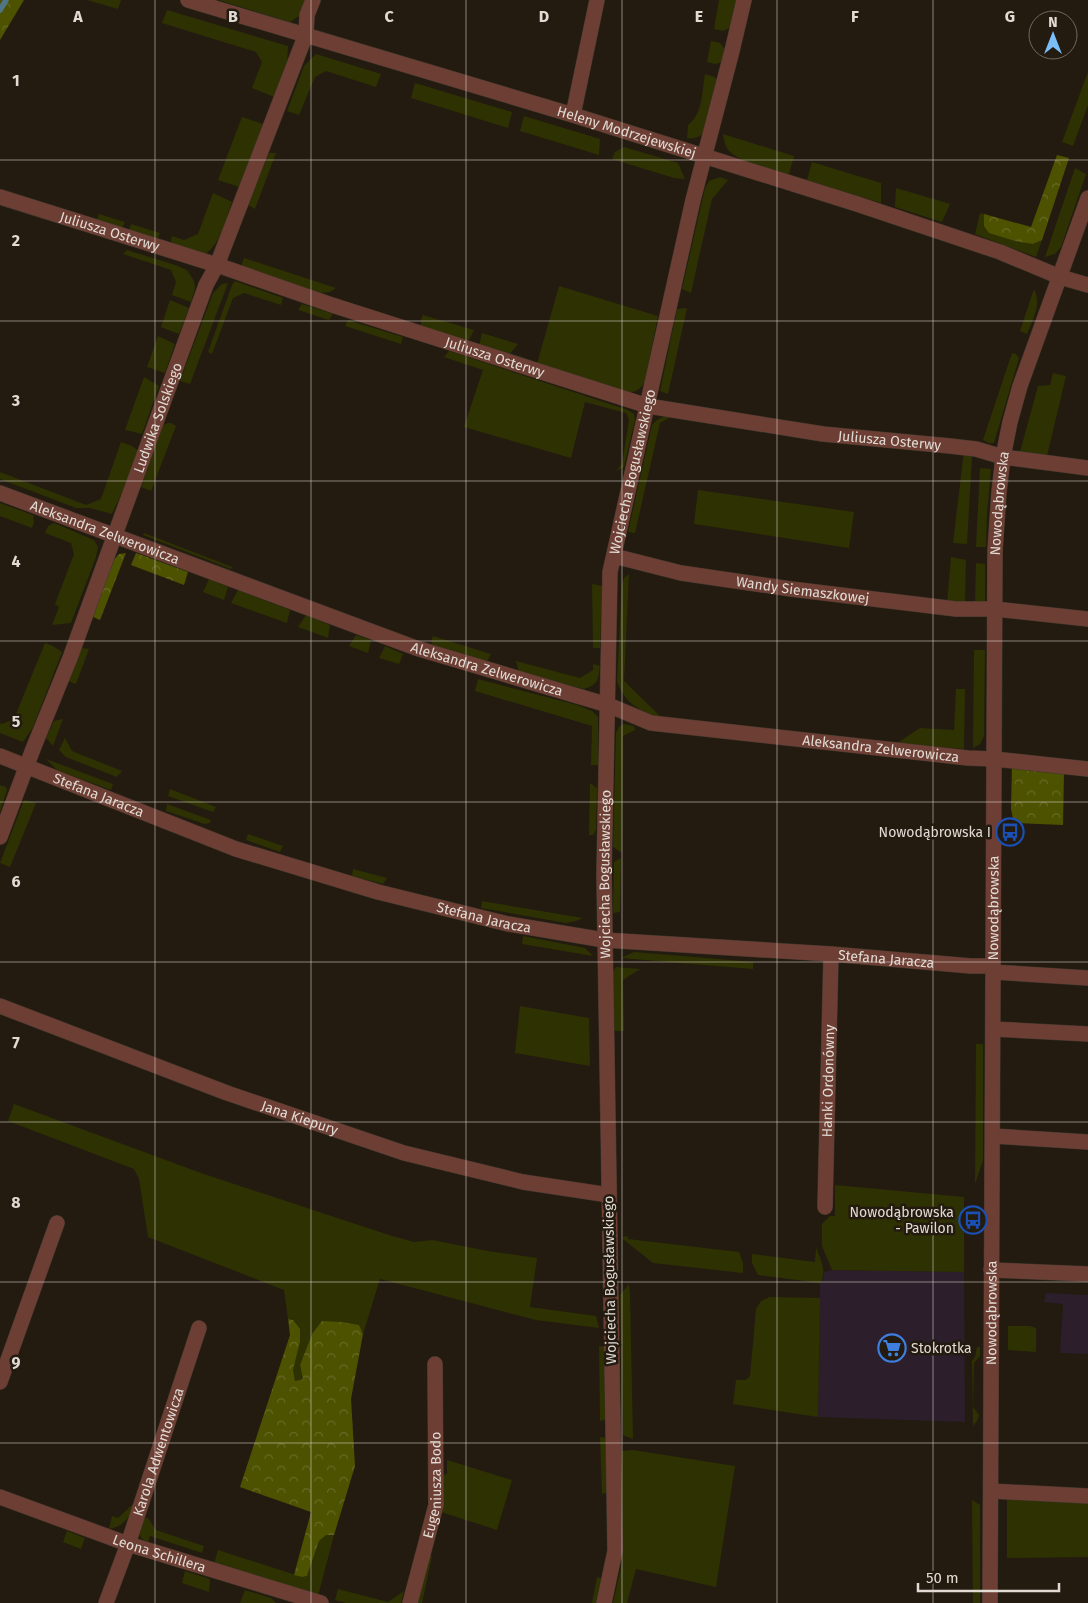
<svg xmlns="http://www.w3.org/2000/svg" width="1088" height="1603" viewBox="0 0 1088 1603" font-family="'Fira Sans',sans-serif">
<defs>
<pattern id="forest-crowns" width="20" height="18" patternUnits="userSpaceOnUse" patternTransform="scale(1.25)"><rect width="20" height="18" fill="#4d5201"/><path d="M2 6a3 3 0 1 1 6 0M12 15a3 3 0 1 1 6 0" fill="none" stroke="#666a25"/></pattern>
</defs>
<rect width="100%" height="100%" fill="#231b10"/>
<g fill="#2c1e2a">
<polygon points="832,1270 964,1272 965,1422 818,1417 820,1283 823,1279 824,1272"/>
<polygon points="1046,1293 1088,1295 1088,1354 1060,1353 1063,1304 1044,1302"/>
</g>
<g fill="#2e3102">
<polygon points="87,0 121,0 118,9"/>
<polygon points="218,0 305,0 299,16 290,22"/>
<polygon points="719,0 737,0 731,27 723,31 714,29"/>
<polygon points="167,10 288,46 287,63 274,97 252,88 262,62 256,52 162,23"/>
<polygon points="711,41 720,43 725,49 723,62 715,64 707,62"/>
<polygon points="316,54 381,74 376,87 326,71 315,77 299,115 287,111 304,66"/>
<polygon points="1088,72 1088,105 1073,146 1062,142"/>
<path d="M 705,74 L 715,77 L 718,82 L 706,131 C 700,137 696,139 687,138 L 688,125 C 703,114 702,91 705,74 Z"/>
<polygon points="415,83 512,112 508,128 411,98"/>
<polygon points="524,116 600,139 599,155 520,131"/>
<polygon points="242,117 263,124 239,187 218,180"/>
<path d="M 723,134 L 794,156 L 789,174 C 773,169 742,164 730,152 C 725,147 724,141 723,134 Z"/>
<polygon points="624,147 678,163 685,179 674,178 612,159 615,152"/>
<polygon points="269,153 276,153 255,209 248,205"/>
<polygon points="812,162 881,183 881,203 807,180"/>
<polygon points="1075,168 1086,174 1061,247 1055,254 1045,257"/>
<polygon points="720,177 728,180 712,199 691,293 682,289 705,188 709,181"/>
<polygon points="896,188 950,204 942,222 895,207"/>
<path d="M 213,193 L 232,202 C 226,218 221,244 205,254 L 174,246 L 171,241 L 172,236 L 184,240 L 198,234 Z"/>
<polygon points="980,213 984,214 984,226 1033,244 1042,240 1036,257 975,234"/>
<polygon points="99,214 125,222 122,229 97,220"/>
<polygon points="131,224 160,233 157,240 129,230"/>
<polygon points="127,250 175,265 187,270 194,281 195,288 191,302 172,295 176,282 171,270 123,254"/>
<polygon points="244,258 336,288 330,292 320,293 241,266"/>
<polygon points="235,281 283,298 281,305 244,293 233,298 212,354 208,352 232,285"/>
<polygon points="228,283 190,384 180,381 213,293 222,284"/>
<path d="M 559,286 L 658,316 L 645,382 C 640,390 635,392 626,393 L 537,364 Z"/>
<path d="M 1034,289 C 1042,304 1033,319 1027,334 L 1020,331 Z"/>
<polygon points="170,300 189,308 179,334 161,327"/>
<polygon points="302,304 333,314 329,320 298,310"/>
<polygon points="687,308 668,394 660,391 677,309"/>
<polygon points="423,315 474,330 468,342 421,326 421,320"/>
<polygon points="348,320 403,337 401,344 345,326"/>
<polygon points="482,333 518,344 509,355 479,346"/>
<polygon points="158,336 175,344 165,373 147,367"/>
<polygon points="449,351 628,410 634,414 635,420 624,467 616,471 622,464 629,420 626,413 585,402 571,458 464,427 483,370 444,357"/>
<polygon points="1012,353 1016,354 1019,358 994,443 989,443 983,440"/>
<polygon points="1053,373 1066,376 1047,456 1020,452 1038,386 1050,385"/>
<polygon points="144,377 159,386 142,434 125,430"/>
<polygon points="667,415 669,418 660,423 635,533 628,532 652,425 657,420"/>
<polygon points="168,423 171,423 176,426 151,491 141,487 163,425"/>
<polygon points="121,442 132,446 139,451 138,458 112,514 90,508 76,508 0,479 0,472 86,505 101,499"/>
<polygon points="964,451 968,452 972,457 967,544 953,543"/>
<polygon points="980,468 991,469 987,514 986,547 976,547"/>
<polygon points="698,490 854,512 849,548 694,524"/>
<polygon points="0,503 33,515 34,522 32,528 0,516"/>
<polygon points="54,523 94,540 98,547 96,557 71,623 52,625 59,607 55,604 74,554 71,543 45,533 48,526"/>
<polygon points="144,533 232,567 231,569 143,535"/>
<polygon points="951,557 966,560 965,605 947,603"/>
<polygon points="976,563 985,564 985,603 975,603"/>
<path d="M 629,574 L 624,681 L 663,719 C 641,711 625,705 617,681 L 622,584 L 624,578 Z"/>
<polygon points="209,579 228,587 224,600 203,592"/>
<polygon points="592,584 602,586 600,648 593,648"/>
<polygon points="238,590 290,610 287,623 231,603"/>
<polygon points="306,615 330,625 328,638 298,627"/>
<polygon points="356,635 371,640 368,653 349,646"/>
<polygon points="433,636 491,654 486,664 435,647 431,642"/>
<polygon points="45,643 53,646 62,652 33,727 23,742 0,733 0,723 2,724 14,719"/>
<polygon points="385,646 403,654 399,664 379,658"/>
<polygon points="81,648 89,649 76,684 68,681"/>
<polygon points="974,650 985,650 984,736 980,744 973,748"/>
<path d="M 516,661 L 580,678 L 593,670 L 593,664 L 600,666 C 598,680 599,684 584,689 L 519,673 Z"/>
<polygon points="478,679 577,705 592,711 598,717 598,765 591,765 592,726 475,691"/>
<polygon points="956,689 965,689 964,749 896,744 920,728 954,730"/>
<polygon points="63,719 53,746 46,738 54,721"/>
<polygon points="624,724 634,726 635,730 623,736 622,853 613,847 616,733 619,727"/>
<polygon points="65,738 72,751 122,771 117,777 66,757 59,750"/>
<polygon points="46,759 113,784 111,790 57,770"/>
<polygon points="590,783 597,788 596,830 593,835 589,835"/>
<polygon points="0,785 6,787 7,790 0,812"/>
<polygon points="170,789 216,807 213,812 168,796"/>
<polygon points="24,800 36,803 10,867 0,863"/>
<polygon points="167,804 211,820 210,823 205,824 166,811"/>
<polygon points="248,834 283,846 280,852 246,840"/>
<polygon points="621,858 620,912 613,913 614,862"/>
<polygon points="353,869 387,878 383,884 352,876"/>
<polygon points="482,901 583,918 576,921 566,923 481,908"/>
<polygon points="523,936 585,948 593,956 522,944"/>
<polygon points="634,952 753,962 753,969 621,958"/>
<polygon points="616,967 640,969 623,980 624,1031 613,1031 613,972"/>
<polygon points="520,1006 589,1018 590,1066 515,1053"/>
<polygon points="976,1044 983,1044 983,1160 975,1184"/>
<polygon points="14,1104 201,1173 392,1236 414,1242 432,1240 488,1251 537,1258 530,1307 596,1316 599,1328 536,1320 380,1279 363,1334 359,1325 312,1334 300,1365 303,1379 295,1381 293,1370 300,1342 293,1320 288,1319 284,1290 148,1237 139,1179 134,1169 8,1121"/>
<polygon points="835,1185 964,1197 964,1272 832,1270 822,1246 822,1224 830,1216 835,1216"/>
<polygon points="627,1236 628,1239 739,1252 743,1263 743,1273 653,1263 623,1239 623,1237"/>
<path d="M 816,1247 C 820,1259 828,1272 820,1283 L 758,1275 L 752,1263 L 752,1254 L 815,1262 Z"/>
<polygon points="629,1284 630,1295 633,1439 623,1435 620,1295"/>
<polygon points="770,1297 820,1298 818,1417 733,1404 736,1380 746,1380 750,1376 756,1309 761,1301"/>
<polygon points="1008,1326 1030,1326 1036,1328 1036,1352 1008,1350"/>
<polygon points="599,1346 606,1347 607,1419 600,1421"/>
<polygon points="977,1347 980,1347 980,1356 974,1363 973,1407 979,1415 977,1421 973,1426 972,1361 975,1357"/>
<polygon points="600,1437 608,1438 608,1492 602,1494"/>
<polygon points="633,1450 735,1466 716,1587 636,1569 627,1603 613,1603 622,1563 622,1451"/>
<polygon points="447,1460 512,1480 497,1530 441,1512 441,1475 447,1474"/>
<polygon points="1007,1499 1088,1501 1088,1557 1007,1558"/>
<polygon points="972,1500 980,1505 980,1603 973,1603"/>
<path d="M 135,1502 C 130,1517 125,1526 109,1529 L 112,1516 L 118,1518 Z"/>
<polygon points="144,1518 148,1518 156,1530 204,1546 202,1553 150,1536 148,1543 141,1538 139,1533"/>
<polygon points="67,1531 85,1538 81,1549 63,1542"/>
<polygon points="326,1535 334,1535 318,1596 214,1564 218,1550 302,1577 307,1576 319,1541"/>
<polygon points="428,1555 432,1556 422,1603 416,1603"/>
<polygon points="185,1571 210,1579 209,1592 182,1583"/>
<polygon points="597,1577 604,1579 599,1603 592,1603"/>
<polygon points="338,1589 388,1602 404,1591 401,1603 346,1603 335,1600"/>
<polygon points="245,1590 271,1598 276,1603 240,1603"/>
</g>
<g fill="url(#forest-crowns)">
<polygon points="0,0 24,0 0,40"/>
<polygon points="1057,155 1069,158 1042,240 1033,244 1015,241 989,233 984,226 984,214 1031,227"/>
<polygon points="126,553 100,620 91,616 113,561 119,554"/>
<polygon points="136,553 188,572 184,585 131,565"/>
<polygon points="1012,766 1064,770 1063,825 1014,823 1011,809"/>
<polygon points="288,1319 293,1320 300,1329 300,1342 293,1370 295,1381 303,1379 300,1365 312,1334 322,1321 342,1322 359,1325 363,1334 351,1399 355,1466 334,1535 326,1535 319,1541 307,1576 302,1577 294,1575 311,1512 240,1487 290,1335"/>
</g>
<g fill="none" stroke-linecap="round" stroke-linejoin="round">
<polyline stroke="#517588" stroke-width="5.5" points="0,10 6,0"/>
<g stroke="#3e362b" stroke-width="16">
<g id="minor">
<path id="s1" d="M 188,0 L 573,115 L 857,204 L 1000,252 L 1060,277 L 1088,285"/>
<polyline points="573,115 597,0"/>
<path id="s2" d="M 0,197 L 217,265 L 332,305 L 648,406 L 823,434 L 950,446 L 976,449 L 1003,457 L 1088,468"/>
<path id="s3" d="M 0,493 L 416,648 L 608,705 L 651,723 L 968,758 L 994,759 L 1088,769"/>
<path id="s4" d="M 614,556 L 681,573 L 791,589 L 956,609 L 995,609 L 1088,619"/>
<path id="s5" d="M 0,756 L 236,849 L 378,892 L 508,924 L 604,940 L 831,954 L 971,966 L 993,966"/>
<path id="s6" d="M 0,837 L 33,749 L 70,658 L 206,285 L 217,265 L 306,34 L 307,15 L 313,0"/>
<polyline points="993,972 1088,978"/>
<path id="s7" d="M 0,1006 L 227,1093 L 404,1153 L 523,1182 L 609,1195"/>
<polyline points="993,1029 1088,1034"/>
<polyline points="993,1136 1088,1142"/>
<path id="s8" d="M 825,1207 L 831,954"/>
<polyline points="991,1270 1088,1274"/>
<polyline points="0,1382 57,1223"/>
<polyline points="991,1491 1088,1496"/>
<path id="s9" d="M 0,1497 L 128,1544 L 321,1603"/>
<path id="s10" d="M 106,1603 L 128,1544 L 199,1328"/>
<path id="s11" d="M 410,1603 L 436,1505 L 435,1364"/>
<path id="s12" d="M 604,1603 L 615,1551 L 604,874 L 610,572 L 693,200 L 732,51 L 744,0"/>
</g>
</g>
<g stroke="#3e362b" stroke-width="16">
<g id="tertiary">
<path id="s13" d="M 990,1603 L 995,551 L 999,492 L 1003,457 L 1010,422 L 1020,386 L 1088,198"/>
</g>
</g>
<use href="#minor" stroke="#6d3e34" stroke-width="15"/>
<use href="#tertiary" stroke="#6d3e34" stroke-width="15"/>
</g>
<path fill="none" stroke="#e1dbd4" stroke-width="1" stroke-opacity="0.55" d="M 155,0 L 155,1603M 311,0 L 311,1603M 466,0 L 466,1603M 622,0 L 622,1603M 777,0 L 777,1603M 933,0 L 933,1603M 0,160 L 1088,160M 0,321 L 1088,321M 0,481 L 1088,481M 0,641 L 1088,641M 0,802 L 1088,802M 0,962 L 1088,962M 0,1122 L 1088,1122M 0,1282 L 1088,1282M 0,1443 L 1088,1443"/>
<defs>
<g id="bus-ring" transform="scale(1.4375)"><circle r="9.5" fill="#231b10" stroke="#1a4fb4" stroke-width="1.5"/><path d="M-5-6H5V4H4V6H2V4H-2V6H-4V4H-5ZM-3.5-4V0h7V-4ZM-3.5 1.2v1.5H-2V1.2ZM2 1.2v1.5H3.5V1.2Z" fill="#1a4fb4"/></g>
<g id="supermarket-ring" transform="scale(1.4375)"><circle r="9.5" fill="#231b10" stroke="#3f7fe0" stroke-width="1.5"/><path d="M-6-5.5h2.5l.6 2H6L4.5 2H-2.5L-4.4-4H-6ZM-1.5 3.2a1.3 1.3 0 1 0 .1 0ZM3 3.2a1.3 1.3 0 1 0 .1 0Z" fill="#3f7fe0"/></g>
</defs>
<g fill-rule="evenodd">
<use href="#bus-ring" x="1010" y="832"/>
<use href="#bus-ring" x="973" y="1220"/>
<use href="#supermarket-ring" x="892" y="1348"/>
</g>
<g text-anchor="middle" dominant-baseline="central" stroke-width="5" stroke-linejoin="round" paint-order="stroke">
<g font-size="14" fill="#e1dbd4" stroke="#231b10">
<text stroke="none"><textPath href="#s1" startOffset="458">Heleny Modrzejewskiej</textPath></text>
<text stroke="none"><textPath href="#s2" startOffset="115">Juliusza Osterwy</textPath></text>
<text stroke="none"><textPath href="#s2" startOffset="520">Juliusza Osterwy</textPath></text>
<text stroke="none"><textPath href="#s6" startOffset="448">Ludwika Solskiego</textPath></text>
<text stroke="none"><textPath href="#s2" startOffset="925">Juliusza Osterwy</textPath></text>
<text stroke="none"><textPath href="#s12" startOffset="1135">Wojciecha Bogusławskiego</textPath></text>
<text stroke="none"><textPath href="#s13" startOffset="1100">Nowodąbrowska</textPath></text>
<text stroke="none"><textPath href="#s3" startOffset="112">Aleksandra Zelwerowicza</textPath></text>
<text stroke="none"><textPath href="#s4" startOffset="192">Wandy Siemaszkowej</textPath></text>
<text stroke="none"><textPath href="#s3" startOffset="518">Aleksandra Zelwerowicza</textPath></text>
<text stroke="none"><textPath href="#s3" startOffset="922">Aleksandra Zelwerowicza</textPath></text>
<text stroke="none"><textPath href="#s5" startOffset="106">Stefana Jaracza</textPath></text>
<text stroke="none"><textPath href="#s12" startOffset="730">Wojciecha Bogusławskiego</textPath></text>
<text stroke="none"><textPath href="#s13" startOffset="695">Nowodąbrowska</textPath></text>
<text stroke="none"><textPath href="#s5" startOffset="511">Stefana Jaracza</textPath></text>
<text stroke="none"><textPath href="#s5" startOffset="916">Stefana Jaracza</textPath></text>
<text stroke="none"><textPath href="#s8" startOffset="126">Hanki Ordonówny</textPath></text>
<text stroke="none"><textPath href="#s7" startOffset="320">Jana Kiepury</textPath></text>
<text transform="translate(610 1280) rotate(-91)">Wojciecha Bogusławskiego</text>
<text stroke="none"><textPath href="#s13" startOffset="290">Nowodąbrowska</textPath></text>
<text stroke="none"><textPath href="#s10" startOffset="160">Karola Adwentowicza</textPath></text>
<text stroke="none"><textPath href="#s11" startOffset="121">Eugeniusza Bodo</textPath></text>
<text stroke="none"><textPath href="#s9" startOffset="169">Leona Schillera</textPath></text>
</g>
<g font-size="14" fill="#e1dbd4" stroke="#231b10" text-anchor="end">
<text x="991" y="832">Nowodąbrowska I</text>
<text x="954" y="1212">Nowodąbrowska<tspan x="954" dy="16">- Pawilon</tspan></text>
<text x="911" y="1348" text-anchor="start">Stokrotka</text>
</g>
</g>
<g font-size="16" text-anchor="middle" font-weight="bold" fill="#e1dbd4" stroke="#231b10" stroke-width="5" stroke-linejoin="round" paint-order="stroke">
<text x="78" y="22">A</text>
<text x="233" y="22">B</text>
<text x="389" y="22">C</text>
<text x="544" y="22">D</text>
<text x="699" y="22">E</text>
<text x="855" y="22">F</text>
<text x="1010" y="22">G</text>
<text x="16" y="86">1</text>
<text x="16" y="246">2</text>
<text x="16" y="406">3</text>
<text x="16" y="567">4</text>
<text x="16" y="727">5</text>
<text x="16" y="887">6</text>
<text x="16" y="1048">7</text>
<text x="16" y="1208">8</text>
<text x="16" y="1368">9</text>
</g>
<g transform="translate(1053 35)"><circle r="24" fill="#231b10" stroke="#6f685e"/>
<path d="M0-4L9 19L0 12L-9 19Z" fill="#7bbef8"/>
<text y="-8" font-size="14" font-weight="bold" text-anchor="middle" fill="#e1dbd4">N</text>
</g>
<path d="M918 1583v8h141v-8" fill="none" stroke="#e1dbd4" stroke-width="2.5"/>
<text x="926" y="1583" font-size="15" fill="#e1dbd4" stroke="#231b10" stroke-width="4" paint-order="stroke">50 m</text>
</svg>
